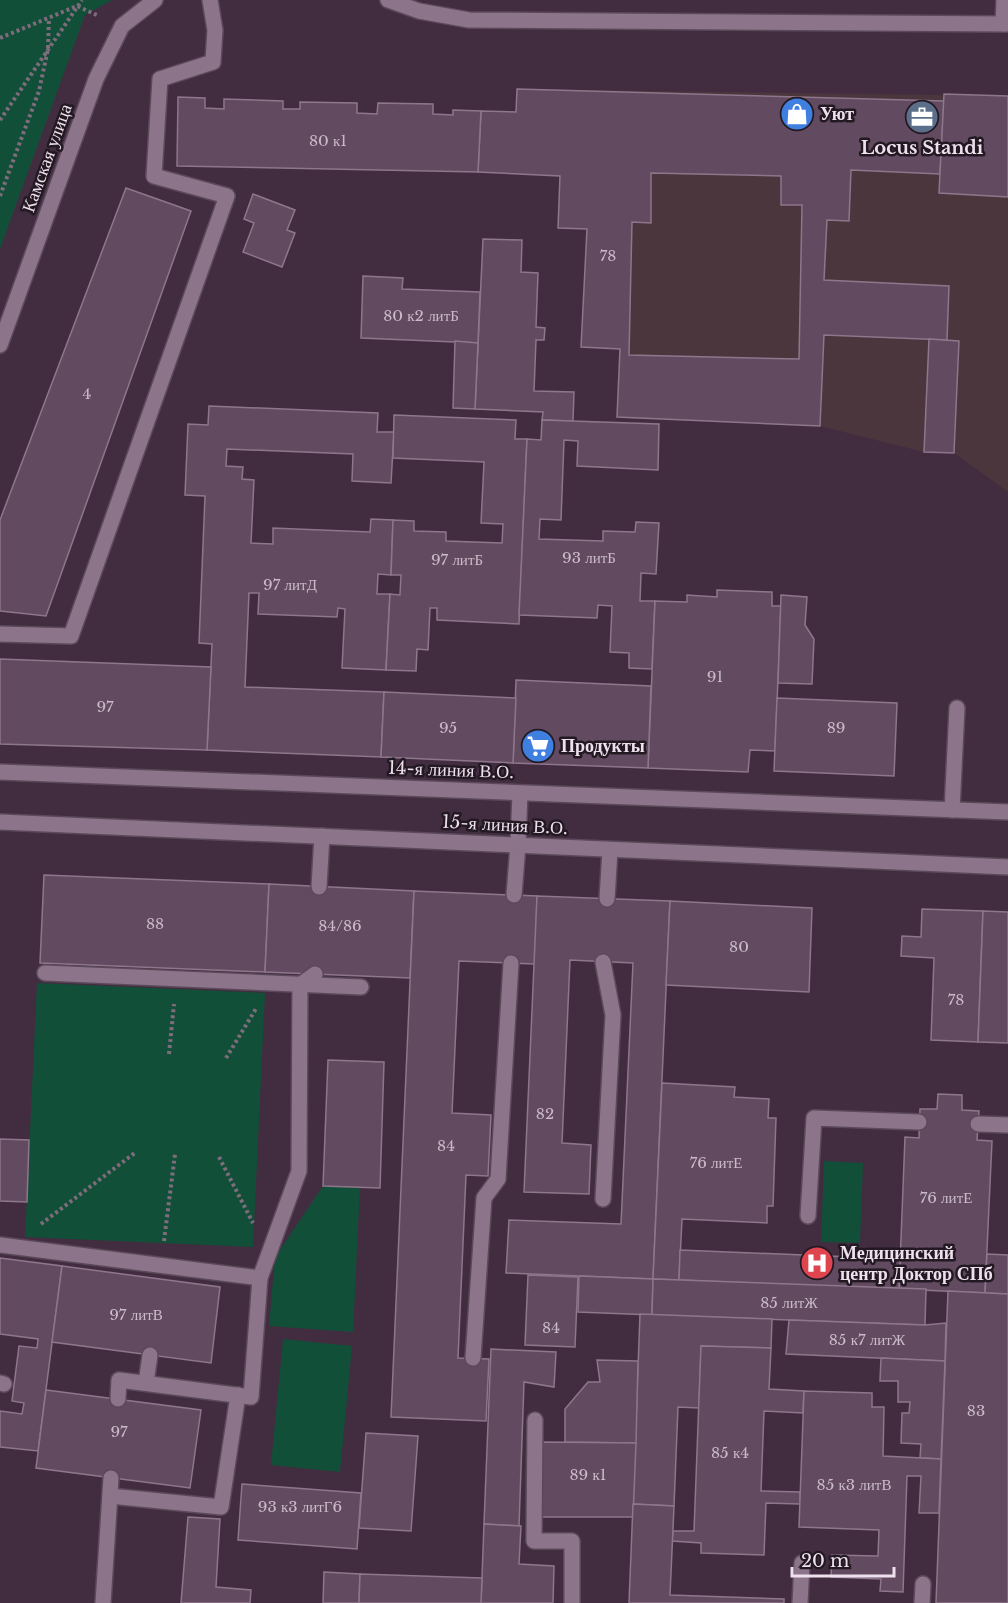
<svg xmlns="http://www.w3.org/2000/svg" width="1008" height="1603" viewBox="0 0 1008 1603" font-family="'Libre Baskerville',serif">
<rect width="100%" height="100%" fill="#422d40"/>
<polygon fill="#4a363c" points="517,89 1008,96 1008,492 954,453 924,452 820,426 617,417 620,349 581,347 587,229 558,228 560,176 478,172 481,111 516,112"/>
<g fill="#124f38">
<polygon points="0,0 112,0 85,15 0,249"/>
<polygon points="37,983 265,993 253,1247 25,1237"/>
<polygon points="824,1161 863,1163 860,1243 821,1242"/>
<polygon points="323,1186 360,1187 353,1332 269,1326 275,1257"/>
<polygon points="283,1339 352,1346 340,1472 271,1465"/>
</g>
<g fill="#624b60" stroke="#8e768c" stroke-width="1.5" fill-rule="evenodd">
<path d="M 517,89 L 944,101 L 940,174 L 851,170 L 849,221 L 827,220 L 824,280 L 949,286 L 947,340 L 824,335 L 820,426 L 617,417 L 620,349 L 581,347 L 587,229 L 558,228 L 560,176 L 478,172 L 481,111 L 516,112 ZM 651,173 L 781,176 L 781,205 L 802,205 L 799,359 L 629,355 L 632,222 L 651,223 Z"/>
<polygon points="944,94 1008,96 1008,197 939,193"/>
<polygon points="178,97 205,98 205,108 224,109 224,99 283,101 283,109 300,109 300,102 357,103 357,113 377,114 378,103 433,104 433,114 453,115 453,110 481,111 478,172 177,166"/>
<polygon points="126,188 191,211 46,616 0,611 0,520"/>
<polygon points="253,194 295,210 287,230 295,233 282,267 243,252 254,223 244,219"/>
<polygon points="483,239 522,240 521,272 538,273 536,327 545,328 544,340 536,340 534,391 574,392 573,421 542,420 543,412 475,409"/>
<polygon points="363,276 403,278 402,289 480,292 478,343 361,338"/>
<polygon points="929,339 959,341 954,453 924,452"/>
<polygon points="455,341 478,343 475,409 453,408"/>
<polygon points="209,406 378,413 377,432 394,432 391,483 352,481 353,454 227,449 226,466 243,467 242,479 254,480 251,543 273,544 273,528 370,532 371,519 393,520 391,575 378,574 377,594 390,594 386,670 342,668 345,609 338,608 337,617 258,614 259,593 249,593 245,687 384,692 381,757 207,750 212,644 199,643 205,496 185,495 188,424 208,425"/>
<polygon points="394,415 516,420 515,439 527,439 519,624 437,620 437,608 430,608 428,650 417,649 416,671 386,670 390,594 400,595 401,575 391,575 393,520 414,521 414,531 446,532 446,541 502,543 503,524 481,523 484,462 393,458"/>
<polygon points="542,420 659,424 658,470 577,466 578,441 564,440 561,520 540,519 539,539 603,541 603,531 635,532 636,522 659,523 656,574 641,573 640,601 655,601 652,669 629,668 629,653 610,652 612,606 598,605 597,618 519,615 527,439 541,440"/>
<polygon points="717,590 772,592 772,606 781,606 775,751 750,750 748,772 648,768 655,601 687,602 687,595 717,597"/>
<polygon points="781,595 807,597 805,625 814,639 812,684 778,683"/>
<polygon points="0,659 211,667 207,750 0,744"/>
<polygon points="516,680 651,686 648,768 513,763"/>
<polygon points="384,692 516,698 513,763 381,757"/>
<polygon points="777,698 897,703 894,776 774,771"/>
<polygon points="44,875 269,884 265,972 40,963"/>
<polygon points="269,884 414,891 410,978 265,972"/>
<polygon points="414,891 537,896 535,964 459,961 452,1113 491,1115 488,1176 466,1175 458,1358 489,1359 486,1421 391,1417"/>
<polygon points="537,896 670,901 653,1279 506,1273 509,1220 621,1224 633,963 570,960 562,1143 591,1145 589,1194 524,1192"/>
<polygon points="670,901 812,908 809,992 666,985"/>
<polygon points="922,909 983,911 978,1042 931,1040 934,958 901,956 902,936 921,937"/>
<polygon points="983,911 1008,912 1008,1043 978,1042"/>
<polygon points="328,1060 384,1062 380,1188 323,1186"/>
<polygon points="662,1083 735,1087 734,1097 769,1099 768,1118 776,1118 773,1206 767,1206 767,1223 682,1219 679,1280 653,1279"/>
<polygon points="938,1094 962,1095 962,1110 979,1111 977,1140 992,1141 985,1293 899,1289 905,1137 919,1138 920,1109 937,1109"/>
<polygon points="0,1139 29,1140 27,1202 0,1201"/>
<polygon points="680,1250 900,1259 899,1289 679,1280"/>
<polygon points="987,1254 1008,1255 1008,1294 985,1293"/>
<polygon points="0,1258 62,1266 38,1451 0,1447 0,1411 22,1414 24,1403 12,1401 19,1346 37,1348 38,1339 0,1334"/>
<polygon points="62,1266 220,1287 211,1363 52,1342"/>
<polygon points="528,1275 578,1277 575,1347 525,1345"/>
<polygon points="579,1276 653,1279 652,1315 578,1312"/>
<polygon points="653,1279 926,1289 925,1325 652,1315"/>
<polygon points="948,1291 1008,1294 1008,1603 936,1603"/>
<polygon points="640,1314 772,1319 771,1348 701,1346 699,1408 678,1407 674,1506 633,1504"/>
<polygon points="789,1320 925,1325 946,1323 945,1361 786,1354"/>
<polygon points="701,1346 771,1348 769,1389 804,1391 803,1413 764,1411 761,1491 800,1492 800,1504 766,1503 764,1555 701,1553 701,1543 672,1541 673,1531 694,1531"/>
<polygon points="491,1349 556,1352 554,1387 524,1382 519,1526 484,1524"/>
<polygon points="881,1358 945,1361 941,1459 920,1458 921,1444 901,1443 902,1413 909,1413 910,1402 898,1402 898,1381 880,1381"/>
<polygon points="597,1360 638,1361 636,1443 565,1442 565,1409 588,1382 600,1382"/>
<polygon points="46,1390 201,1410 190,1488 36,1468"/>
<polygon points="804,1391 872,1393 872,1407 884,1407 883,1456 941,1459 939,1513 919,1513 921,1476 907,1476 903,1592 880,1591 881,1579 831,1577 832,1555 878,1556 879,1530 799,1527"/>
<polygon points="366,1433 418,1436 411,1531 359,1528"/>
<polygon points="542,1442 636,1443 633,1517 542,1517"/>
<polygon points="242,1484 361,1493 357,1549 238,1540"/>
<polygon points="633,1504 674,1506 670,1595 784,1599 784,1603 629,1603"/>
<polygon points="188,1517 220,1519 216,1587 251,1590 250,1603 181,1603"/>
<polygon points="484,1524 521,1526 519,1564 554,1566 553,1603 481,1603"/>
<polygon points="324,1572 360,1574 359,1603 323,1603"/>
<polygon points="360,1574 482,1578 481,1603 359,1603"/>
</g>
<g fill="none" stroke-linecap="round" stroke-linejoin="round">
<g stroke="#5b495a" stroke-width="18">
<g id="service">
<polyline points="1003,24 1004,0"/>
<polyline points="0,634 71,636 227,196 154,176 160,79 213,62 215,30 210,0"/>
<polyline points="952,810 957,708"/>
<polyline points="319,887 322,836"/>
<polyline points="514,895 518,845"/>
<polyline points="607,899 610,850"/>
<polyline points="603,962 613,1015 603,1199"/>
<polyline points="45,973 361,987"/>
<polyline points="978,1124 1008,1125"/>
<polyline points="808,1216 814,1118 919,1122"/>
<polyline points="0,1245 260,1278"/>
<polyline points="473,1358 484,1198 498,1179 511,963"/>
<polyline points="0,1383 4,1384"/>
<polyline points="146,1383 150,1355"/>
<polyline points="118,1399 119,1380 251,1397 260,1278 299,1171 300,985 315,974"/>
<polyline points="535,1420 534,1541 572,1541 572,1603"/>
<polyline points="110,1496 221,1507 238,1395"/>
<polyline points="103,1603 111,1478"/>
<polyline points="800,1603 802,1563"/>
<polyline points="922,1603 923,1584"/>
</g>
</g>
<g stroke="#5b495a" stroke-width="18">
<g id="minor">
<polyline points="388,0 419,11 469,20 1008,24"/>
<polyline points="0,772 1008,812"/>
<polyline points="0,822 1008,867"/>
<polyline points="518,845 520,793"/>
</g>
</g>
<g stroke="#5b495a" stroke-width="18">
<polyline id="tertiary" points="0,345 96,79 122,26 155,0"/>
</g>
<g stroke="#7f6c7d" stroke-width="4" stroke-dasharray="3 3" stroke-linecap="butt">
<polyline points="0,38 77,6 99,16"/>
<polyline points="0,120 82,0"/>
<polyline points="0,196 39,91 48,49 49,18"/>
<polyline points="169,1054 174,1004"/>
<polyline points="226,1058 257,1007"/>
<polyline points="219,1157 253,1223"/>
<polyline points="41,1224 136,1152"/>
<polyline points="164,1241 175,1154"/>
</g>
<use href="#service" stroke="#8c748a" stroke-width="15"/>
<use href="#minor" stroke="#8c748a" stroke-width="15"/>
<use href="#tertiary" stroke="#8c748a" stroke-width="15"/>
</g>
<defs>
<g id="shop-disc" transform="scale(1.725)"><circle r="9.5" fill="#3f7fe0" stroke="#231922"/><path d="M-5-2.5h2.3a2.7 3.5 0 0 1 5.4 0H5L5.5 6h-11ZM-1.5-2.5h3a1.5 2.3 0 0 0-3 0Z" fill="#fff"/></g>
<g id="office-disc" transform="scale(1.725)"><circle r="9.5" fill="#5c6f8a" stroke="#231922"/><path d="M-6-3h4V-5.5h4V-3h4V5H-6ZM-1-4.5V-3h2v-1.5ZM-6 0V1H6V0Z" fill="#fff"/></g>
<g id="supermarket-disc" transform="scale(1.725)"><circle r="9.5" fill="#3f7fe0" stroke="#231922"/><path d="M-6-5.5h2.5l.6 2H6L4.5 2H-2.5L-4.4-4H-6ZM-1.5 3.2a1.3 1.3 0 1 0 .1 0ZM3 3.2a1.3 1.3 0 1 0 .1 0Z" fill="#fff"/></g>
<g id="hospital-disc" transform="scale(1.725)"><circle r="9.5" fill="#e0444e" stroke="#231922"/><path d="M-5-5h3v3.5h4V-5h3V5h-3V1.5h-4V5h-3Z" fill="#fff"/></g>
</defs>
<g fill-rule="evenodd">
<use href="#shop-disc" x="797" y="114"/>
<use href="#office-disc" x="922" y="117"/>
<use href="#supermarket-disc" x="538" y="746"/>
<use href="#hospital-disc" x="817" y="1263"/>
</g>
<g text-anchor="middle" dominant-baseline="central" stroke-width="5" stroke-linejoin="round" paint-order="stroke">
<g font-size="15" fill="#cbbbca">
<text x="328" y="140">80 к1</text>
<text x="608" y="255">78</text>
<text x="421" y="315">80 к2 литБ</text>
<text x="87" y="393">4</text>
<text x="589" y="557">93 литБ</text>
<text x="457" y="559">97 литБ</text>
<text x="290" y="584">97 литД</text>
<text x="715" y="676">91</text>
<text x="105" y="706">97</text>
<text x="448" y="727">95</text>
<text x="836" y="727">89</text>
<text x="155" y="923">88</text>
<text x="340" y="925">84/86</text>
<text x="739" y="946">80</text>
<text x="956" y="999">78</text>
<text x="545" y="1113">82</text>
<text x="446" y="1145">84</text>
<text x="716" y="1162">76 литЕ</text>
<text x="946" y="1197">76 литЕ</text>
<text x="789" y="1302">85 литЖ</text>
<text x="136" y="1314">97 литВ</text>
<text x="551" y="1327">84</text>
<text x="867" y="1339">85 к7 литЖ</text>
<text x="976" y="1410">83</text>
<text x="119" y="1431">97</text>
<text x="730" y="1452">85 к4</text>
<text x="588" y="1474">89 к1</text>
<text x="854" y="1484">85 к3 литВ</text>
<text x="300" y="1506">93 к3 литГ6</text>
</g>
<g font-size="18" font-weight="bold" fill="#eee0ed" stroke="#231922" text-anchor="start">
<text x="820" y="114">Уют</text>
<text x="922" y="148" text-anchor="middle">Locus Standi</text>
<text x="561" y="746">Продукты</text>
<text x="840" y="1253">Медицинский<tspan x="840" dy="21">центр Доктор СПб</tspan></text>
</g>
<g font-size="18" fill="#eee0ed" stroke="#231922">
<text transform="translate(47 158) rotate(-70)">Камская улица</text>
<text transform="translate(451 770) rotate(2)">14-я линия В.О.</text>
<text transform="translate(505 825) rotate(3)">15-я линия В.О.</text>
</g>
</g>
<path d="M792 1567v9h102v-9" fill="none" stroke="#eee0ed" stroke-width="3"/>
<text x="801" y="1567" font-size="18" fill="#eee0ed" stroke="#231922" stroke-width="4.5" paint-order="stroke">20 m</text>
</svg>
